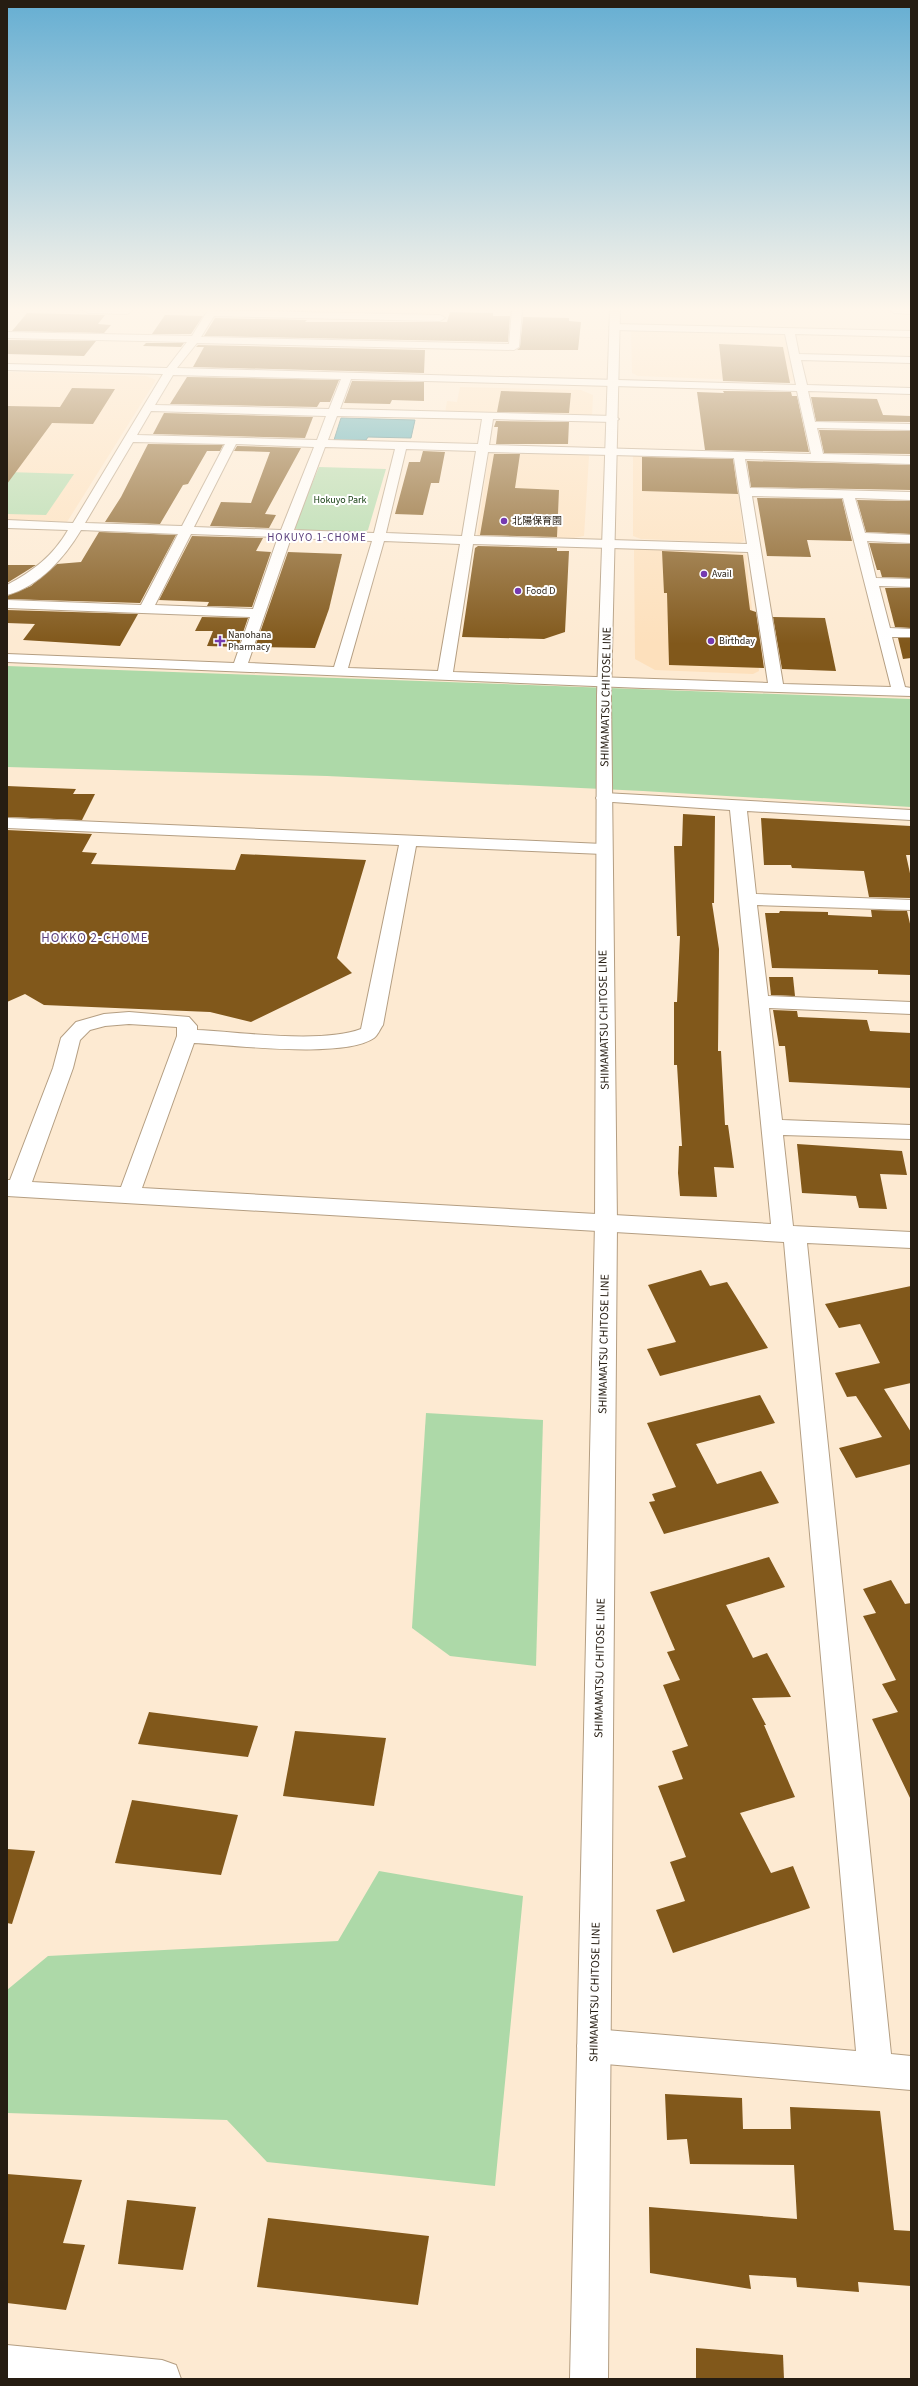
<svg xmlns="http://www.w3.org/2000/svg" width="918" height="2386" viewBox="0 0 918 2386" font-family="'Source Sans 3','Noto Sans JP',sans-serif">
<rect width="100%" height="100%" fill="#fdead2"/>
<g fill="#fde0bc">
<polygon points="631,330 780,334 784,335 794,380 787,382 638,376 632,373"/>
<polygon points="7,372 146,376 156,380 67,522 7,520"/>
<polygon points="460,387 581,390 593,395 592,417 445,413 447,401 457,402"/>
<polygon points="497,452 586,454 589,456 584,536 569,539 477,536 489,454"/>
<polygon points="633,455 719,457 732,460 735,463 744,541 740,543 641,539 633,536"/>
<polygon points="639,548 739,552 746,555 759,671 753,674 655,670 635,659 634,550"/>
</g>
<g fill="#add9a8">
<polygon points="319,467 386,469 368,530 360,533 299,530 293,528"/>
<polygon points="7,472 74,474 46,515 7,514"/>
<polygon points="7,666 911,699 911,807 643,791 327,776 7,767"/>
<polygon points="426,1413 543,1420 536,1666 450,1656 412,1628"/>
<polygon points="379,1871 523,1896 495,2186 267,2162 227,2120 7,2113 7,1990 48,1956 338,1941"/>
</g>
<polygon fill="#42a4b0" stroke="#3a7c81" points="341,418 415,420 411,438 368,437 366,440 334,440"/>
<g fill="#81581b">
<polygon points="450,312 493,313 493,316 510,316 508,342 204,336 215,318 307,320 305,322 447,322"/>
<polygon points="27,313 105,315 98,324 111,325 104,333 12,331"/>
<polygon points="165,315 203,316 191,334 152,334"/>
<polygon points="523,317 569,318 569,321 581,322 578,350 517,350 520,347"/>
<polygon points="7,340 96,341 84,356 7,354"/>
<polygon points="146,343 184,343 181,347 143,346"/>
<polygon points="719,344 783,347 790,383 723,381"/>
<polygon points="198,345 425,350 424,373 193,367 204,347 196,347"/>
<polygon points="187,377 339,380 330,402 320,402 317,407 170,404"/>
<polygon points="352,381 424,382 424,401 392,400 390,404 344,403"/>
<polygon points="72,388 115,389 93,424 52,423 7,484 7,406 60,407"/>
<polygon points="501,391 571,393 569,413 497,412"/>
<polygon points="723,391 791,392 792,396 797,396 809,452 705,450 697,392 724,393"/>
<polygon points="811,397 877,399 883,415 911,416 911,422 816,421"/>
<polygon points="164,413 313,417 305,438 153,434"/>
<polygon points="496,421 569,422 568,444 496,444 498,427 494,427"/>
<polygon points="819,430 911,431 911,454 824,453"/>
<polygon points="148,444 223,445 220,451 207,451 188,484 183,485 160,524 105,522 121,497"/>
<polygon points="237,446 301,448 265,514 276,515 269,528 210,526 221,502 251,503 270,452 234,451"/>
<polygon points="423,451 445,452 439,483 431,483 423,515 395,514 409,462 420,462"/>
<polygon points="494,454 520,454 515,488 559,490 557,537 480,535"/>
<polygon points="642,457 733,459 738,494 642,491"/>
<polygon points="747,461 911,465 911,490 751,487"/>
<polygon points="757,498 842,499 852,541 807,540 811,557 767,556"/>
<polygon points="857,500 911,501 911,534 866,532"/>
<polygon points="99,532 176,535 140,603 7,599 7,596 31,586 57,564 81,562"/>
<polygon points="192,536 263,538 256,551 271,552 252,607 207,606 209,602 159,600"/>
<polygon points="869,543 911,544 911,578 882,577 880,570 877,570"/>
<polygon points="478,546 557,548 557,551 569,551 565,632 544,639 462,637 475,548"/>
<polygon points="662,551 743,555 750,610 756,612 764,668 669,665 667,593 664,593"/>
<polygon points="288,552 342,554 329,609 315,648 255,647"/>
<polygon points="7,565 36,565 7,583"/>
<polygon points="885,588 911,588 911,628 895,627"/>
<polygon points="7,610 138,614 120,646 23,640 35,624 7,623"/>
<polygon points="202,617 248,618 238,647 207,646 213,631 195,631"/>
<polygon points="773,617 825,618 836,671 782,669"/>
<polygon points="898,638 911,638 911,658 903,659"/>
<polygon points="7,786 76,789 73,794 95,794 82,820 7,817"/>
<polygon points="683,814 715,816 714,903 712,903 719,949 718,1051 721,1051 725,1125 728,1125 734,1168 714,1167 717,1197 680,1196 678,1173 679,1146 682,1146 677,1065 674,1065 674,1002 677,1002 680,936 677,936 674,846 682,846"/>
<polygon points="761,818 911,826 911,855 906,855 911,878 911,898 869,897 864,871 792,868 791,865 764,865"/>
<polygon points="7,830 92,834 82,852 97,853 91,864 235,870 241,854 366,860 337,958 352,973 251,1022 210,1012 44,1005 25,994 7,1002"/>
<polygon points="871,910 907,911 911,928 911,975 878,974 878,970 772,968 765,913 779,913 780,911 828,912 828,915 872,917"/>
<polygon points="769,977 793,977 795,996 771,995"/>
<polygon points="773,1010 797,1011 798,1017 867,1020 870,1031 911,1033 911,1088 789,1082 785,1046 779,1046"/>
<polygon points="797,1144 902,1151 907,1175 880,1174 887,1209 859,1208 856,1196 802,1193"/>
<polygon points="701,1270 710,1286 727,1282 768,1348 660,1376 647,1349 676,1342 648,1285"/>
<polygon points="911,1286 911,1383 884,1389 911,1432 911,1464 856,1478 839,1448 882,1437 856,1396 847,1397 835,1373 880,1363 860,1324 839,1328 825,1304"/>
<polygon points="760,1395 775,1423 696,1444 717,1484 761,1471 779,1503 664,1534 649,1502 655,1501 652,1494 676,1487 647,1423"/>
<polygon points="769,1557 785,1587 726,1605 753,1658 767,1653 791,1697 752,1698 766,1725 764,1725 795,1797 740,1813 771,1873 793,1866 810,1908 673,1953 656,1910 685,1901 670,1862 686,1857 658,1786 683,1779 672,1751 688,1746 663,1685 680,1680 667,1652 675,1650 650,1592"/>
<polygon points="891,1580 905,1604 911,1603 911,1800 872,1719 898,1712 882,1684 896,1680 863,1616 876,1613 863,1589"/>
<polygon points="149,1712 258,1726 248,1757 138,1744"/>
<polygon points="295,1731 386,1738 374,1806 283,1796"/>
<polygon points="132,1800 238,1815 221,1875 115,1863"/>
<polygon points="7,1849 35,1851 12,1924 7,1923"/>
<polygon points="665,2094 742,2098 743,2129 791,2129 790,2107 880,2111 894,2230 911,2231 911,2286 858,2282 859,2292 797,2287 796,2278 749,2275 751,2289 650,2273 649,2207 797,2219 794,2165 690,2164 687,2139 667,2140"/>
<polygon points="7,2174 82,2180 63,2243 85,2245 66,2310 7,2303"/>
<polygon points="127,2200 196,2207 183,2270 118,2264"/>
<polygon points="268,2218 429,2236 418,2305 257,2287"/>
<polygon points="696,2348 783,2355 784,2379 696,2379"/>
</g>
<g fill="none" stroke-linecap="round" stroke-linejoin="round">
<g stroke="#b49e82" stroke-width="2">
<g id="minor">
<polygon points="83,310 131,310 132,311 127,314 88,313"/>
<path d="M 208,310 L 440,315 L 445,318 L 440,321 L 214,316 L 201,337 L 509,344 L 512,310 L 522,310 L 519,347 L 514,350 L 197,343 L 177,368 L 796,385 L 785,334 L 614,330 L 609,327 L 614,324 L 911,331 L 911,337 L 795,334 L 799,354 L 911,357 L 911,363 L 801,360 L 807,385 L 911,388 L 911,394 L 808,391 L 815,422 L 911,424 L 911,430 L 817,428 L 823,454 L 911,456 L 911,464 L 745,459 L 750,488 L 911,492 L 911,500 L 855,498 L 865,533 L 911,535 L 911,543 L 867,541 L 876,578 L 911,579 L 911,587 L 879,586 L 890,628 L 911,629 L 911,637 L 892,637 L 905,687 L 911,688 L 911,696 L 643,688 L 7,662 L 7,654 L 234,663 L 250,617 L 7,608 L 7,600 L 141,605 L 178,534 L 81,530 C 65,557 39,587 7,595 L 7,585 C 33,571 53,556 68,530 L 7,528 L 7,520 L 73,523 L 163,374 L 7,370 L 7,364 L 167,368 L 187,342 L 7,338 L 7,332 L 192,336 ZM 173,375 L 341,379 L 329,409 L 155,405 ZM 351,379 L 797,391 L 811,454 L 489,445 L 493,419 L 613,422 L 619,419 L 613,416 L 340,409 ZM 151,411 L 326,416 L 317,440 L 137,435 ZM 337,416 L 482,419 L 478,444 L 328,440 ZM 133,442 L 225,444 L 182,526 L 85,523 ZM 236,444 L 314,447 L 281,530 L 194,527 ZM 325,447 L 395,449 L 374,533 L 294,530 ZM 406,449 L 476,451 L 462,536 L 386,533 ZM 488,452 L 734,458 L 747,544 L 474,536 ZM 752,496 L 843,498 L 891,687 L 783,684 ZM 191,534 L 278,537 L 253,609 L 155,605 ZM 291,538 L 372,541 L 334,667 L 248,663 ZM 384,541 L 460,544 L 438,671 L 348,668 ZM 473,544 L 748,552 L 768,683 L 453,672 Z"/>
<polygon points="889,310 911,310 911,314 894,313"/>
<path d="M 604,793 L 911,810 L 911,820 L 747,811 L 756,894 L 911,900 L 911,910 L 757,905 L 768,996 L 911,1002 L 911,1014 L 769,1008 L 782,1120 L 911,1125 L 911,1139 L 783,1135 L 793,1226 L 911,1232 L 911,1248 L 807,1243 L 891,2054 L 911,2056 L 911,2090 L 594,2063 L 582,2058 L 577,2046 L 582,2034 L 594,2029 L 856,2051 L 784,1242 L 7,1196 L 7,1180 L 10,1180 L 53,1068 L 61,1038 L 76,1022 L 104,1014 L 129,1012 L 189,1017 L 197,1026 L 197,1030 C 241,1032 321,1044 361,1029 L 399,845 L 7,828 L 7,818 L 603,844 L 609,845 L 612,849 L 609,853 L 603,854 L 416,846 L 383,1025 C 380,1029 378,1035 374,1038 C 344,1059 233,1045 194,1043 L 142,1188 L 771,1224 L 730,810 L 598,801 L 596,798 L 598,795 ZM 129,1024 L 177,1027 L 177,1036 L 121,1187 L 32,1182 L 73,1068 L 80,1040 L 90,1030 L 105,1026 Z"/>
<polygon points="7,2345 162,2360 176,2365 181,2379 7,2379"/>
</g>
</g>
<g stroke="#b49e82" stroke-width="2">
<polygon id="major" points="610,310 620,310 611,695 617,1223 608,2379 570,2379 595,1223 597,695"/>
</g>
<use href="#minor" fill="#fff" fill-rule="evenodd"/>
<use href="#major" fill="#fff" fill-rule="evenodd"/>
</g>
<linearGradient id="sky" x2="0" y2="1"><stop stop-color="#65aed2"/><stop offset="0.48" stop-color="#fef6eb"/><stop offset="1" stop-color="#fef6eb" stop-opacity="0"/></linearGradient>
<rect width="918" height="644" fill="url(#sky)"/>
<g fill="#753ab0" stroke="#fff" stroke-width="1.5">
<circle cx="504" cy="521" r="4"/>
<circle cx="704" cy="574" r="4"/>
<circle cx="518" cy="591" r="4"/>
<path d="M218 635h4v4h4v4h-4v4h-4v-4h-4v-4h4z"/>
<circle cx="711" cy="641" r="4"/>
</g>
<g text-anchor="middle" dominant-baseline="central" stroke-width="4" stroke-linejoin="round" paint-order="stroke">
<g font-size="10" fill="#0e390a" stroke="#fff">
<text x="340" y="500">Hokuyo Park</text>
</g>
<g font-size="10" fill="#261d12" stroke="#fff" text-anchor="start">
<text x="512" y="521">北陽保育園</text>
<text x="712" y="574">Avail</text>
<text x="526" y="591">Food D</text>
<text x="228" y="635">Nanohana<tspan x="228" dy="12">Pharmacy</tspan></text>
<text x="719" y="641">Birthday</text>
</g>
<g font-size="11" letter-spacing="1" fill="#5b407d" stroke="#fff">
<text x="317" y="537">HOKUYO 1-CHOME</text>
</g>
<g font-size="12" fill="#261d12" stroke="#fff">
<text transform="translate(606 697) rotate(-89)">SHIMAMATSU CHITOSE LINE</text>
<text transform="translate(604 1020) rotate(-91)">SHIMAMATSU CHITOSE LINE</text>
<text transform="translate(604 1344) rotate(-89)">SHIMAMATSU CHITOSE LINE</text>
<text transform="translate(600 1668) rotate(-89)">SHIMAMATSU CHITOSE LINE</text>
<text transform="translate(595 1992) rotate(-89)">SHIMAMATSU CHITOSE LINE</text>
</g>
<g font-size="13" letter-spacing="1" fill="#5b407d" stroke="#fff">
<text x="95" y="938">HOKKO 2-CHOME</text>
</g>
</g>
<rect width="918" height="2386" fill="none" stroke="#261d12" stroke-width="16"/>
</svg>
